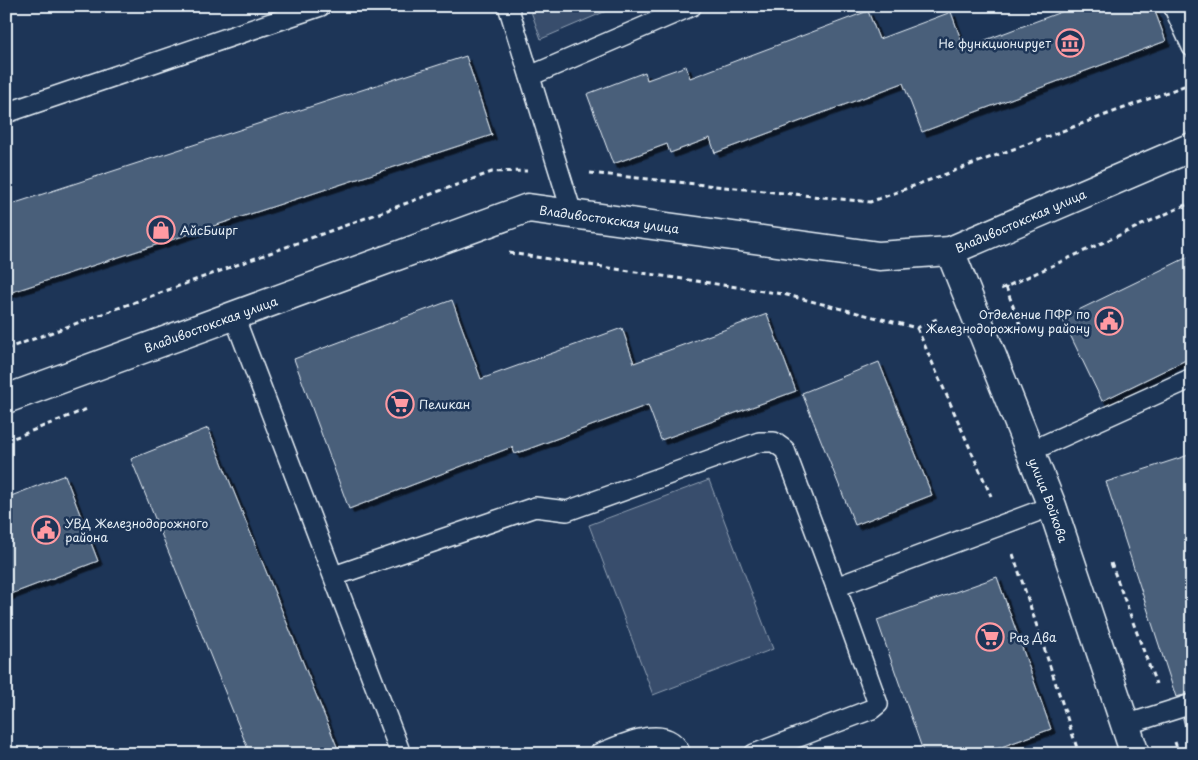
<svg xmlns="http://www.w3.org/2000/svg" width="1198" height="760" viewBox="0 0 1198 760" font-family="'Playpen Sans',sans-serif">
<defs>
<filter id="shadow"><feDropShadow dx="4.5" dy="4.5" stdDeviation="0" flood-color="#0009"/></filter>
</defs>
<rect width="100%" height="100%" fill="#1d3557"/>
<filter id="ink" filterUnits="userSpaceOnUse"><feTurbulence type="fractalNoise" baseFrequency=".02" numOctaves="2"/><feDisplacementMap in="SourceGraphic" scale="10" xChannelSelector="R" yChannelSelector="G"/><feConvolveMatrix kernelMatrix="1 2 1 2 8 2 1 2 1" color-interpolation-filters="sRGB"/></filter>
<g filter="url(#ink)">
<g fill="#374d6c" stroke="#909fb2">
<polygon points="529,6 618,6 541,39"/>
<polygon points="709,480 773,649 653,695 589,525"/>
</g>
<g fill="#495e7a" stroke="#e8f1f8" filter="url(#shadow)">
<polygon points="1077,6 1153,6 1166,41 922,132 903,83 715,153 710,138 670,153 667,144 613,164 587,94 645,72 647,80 686,66 690,78 868,11 879,39 951,12 964,48"/>
<polygon points="466,56 492,135 6,294 6,206"/>
<polygon points="1192,255 1192,357 1102,401 1062,318"/>
<polygon points="452,300 481,379 622,328 634,363 767,314 796,391 661,440 648,405 515,454 512,447 349,509 294,359"/>
<polygon points="879,362 932,495 855,525 802,393"/>
<polygon points="208,428 340,754 250,754 131,459"/>
<polygon points="1192,454 1192,693 1176,697 1106,482"/>
<polygon points="65,475 98,561 6,596 6,498"/>
<polygon points="997,577 1051,729 982,754 924,754 877,620"/>
<polygon points="1192,716 1192,725 1185,726 1183,719"/>
</g>
<g fill="none" stroke-linecap="round" stroke-linejoin="round">
<g stroke="#e8f1f8" stroke-width="22">
<g id="service">
<polyline points="508,6 572,213"/>
<polyline points="1173,6 1192,47"/>
<polyline points="530,76 692,6"/>
<polyline points="6,113 321,6"/>
<polyline points="234,316 401,754"/>
<polyline points="1031,451 1192,378"/>
<polyline points="334,576 535,507 567,511 759,442 774,442 785,450 836,587"/>
<polyline points="1125,725 1192,704"/>
<path d="M 598,754 C 620,746 668,720 681,754"/>
<polyline points="754,754 872,709 878,704 836,587 1052,506"/>
</g>
</g>
<g stroke="#e8f1f8" stroke-width="31">
<g id="minor">
<path id="s1" d="M 950,251 L 1052,506 L 1135,754"/>
<path id="s2" d="M 6,399 L 528,208 L 879,256 L 950,251 L 1192,147"/>
</g>
</g>
<g stroke="#e8f1f8" stroke-width="3" stroke-dasharray="5 4" stroke-linecap="butt">
<polyline points="590,173 870,202 1192,83"/>
<polyline points="509,253 783,294 917,328 939,318"/>
<polyline points="1006,287 1021,328"/>
<polyline points="1001,289 1192,202"/>
<polyline points="917,328 991,496"/>
<polyline points="6,349 492,172 527,171"/>
<polyline points="6,441 87,409"/>
<polyline points="1013,554 1079,754"/>
<polyline points="1111,563 1156,684"/>
<polyline points="1175,742 1179,754"/>
</g>
<use href="#service" stroke="#1d3557" stroke-width="19"/>
<use href="#minor" stroke="#1d3557" stroke-width="28"/>
</g>
</g>
<defs>
<g id="museum-ring" transform="scale(1.4375)"><circle r="9.5" fill="#1d3557" stroke="#ff9aa2" stroke-width="1.5"/><path d="M0-6L6-3V-2H-6V-3ZM-5-1h2V3h-2ZM-1-1h2V3h-2ZM3-1h2V3H3ZM-6 4H6V6H-6Z" fill="#ff9aa2"/></g>
<g id="shop-ring" transform="scale(1.4375)"><circle r="9.5" fill="#1d3557" stroke="#ff9aa2" stroke-width="1.5"/><path d="M-5-2.5h2.3a2.7 3.5 0 0 1 5.4 0H5L5.5 6h-11ZM-1.5-2.5h3a1.5 2.3 0 0 0-3 0Z" fill="#ff9aa2"/></g>
<g id="civic-ring" transform="scale(1.4375)"><circle r="9.5" fill="#1d3557" stroke="#ff9aa2" stroke-width="1.5"/><path d="M-.6-6.5H3V-4.5H.6V-3L4-1V1h2V6H-6V1h2V-1L-.6-3ZM-1.2 2.5V6h2.4V2.5Z" fill="#ff9aa2"/></g>
<g id="supermarket-ring" transform="scale(1.4375)"><circle r="9.5" fill="#1d3557" stroke="#ff9aa2" stroke-width="1.5"/><path d="M-6-5.5h2.5l.6 2H6L4.5 2H-2.5L-4.4-4H-6ZM-1.5 3.2a1.3 1.3 0 1 0 .1 0ZM3 3.2a1.3 1.3 0 1 0 .1 0Z" fill="#ff9aa2"/></g>
</defs>
<g fill-rule="evenodd">
<use href="#museum-ring" x="1070" y="43"/>
<use href="#shop-ring" x="161" y="230"/>
<use href="#civic-ring" x="1109" y="321"/>
<use href="#supermarket-ring" x="400" y="404"/>
<use href="#civic-ring" x="46" y="530"/>
<use href="#supermarket-ring" x="990" y="637"/>
</g>
<g text-anchor="middle" dominant-baseline="central" stroke-width="5" stroke-linejoin="round" paint-order="stroke">
<g font-size="12" fill="#e8f1f8" stroke="#1d3557" text-anchor="start">
<text x="1051" y="43" text-anchor="end">Не функционирует</text>
<text x="180" y="230">АйсБиирг</text>
<text x="1090" y="314" text-anchor="end">Отделение ПФР по<tspan x="1090" dy="14">Железнодорожному району</tspan></text>
<text x="419" y="404">Пеликан</text>
<text x="65" y="523">УВД Железнодорожного<tspan x="65" dy="14">района</tspan></text>
<text x="1009" y="637">Раз Два</text>
</g>
<g font-size="12" fill="#e8f1f8" stroke="#1d3557">
<text stroke="none"><textPath href="#s2" startOffset="638">Владивостокская улица</textPath></text>
<text stroke="none"><textPath href="#s2" startOffset="1058">Владивостокская улица</textPath></text>
<text stroke="none"><textPath href="#s2" startOffset="218">Владивостокская улица</textPath></text>
<text stroke="none"><textPath href="#s1" startOffset="268">улица Войкова</textPath></text>
</g>
</g>
<rect width="1198" height="760" fill="none" stroke="#1d3557" stroke-width="25"/>
<rect x="12" y="12" width="1173" height="735" fill="none" stroke="#e8f1f8" stroke-width="2" filter="url(#ink)"/>
</svg>
